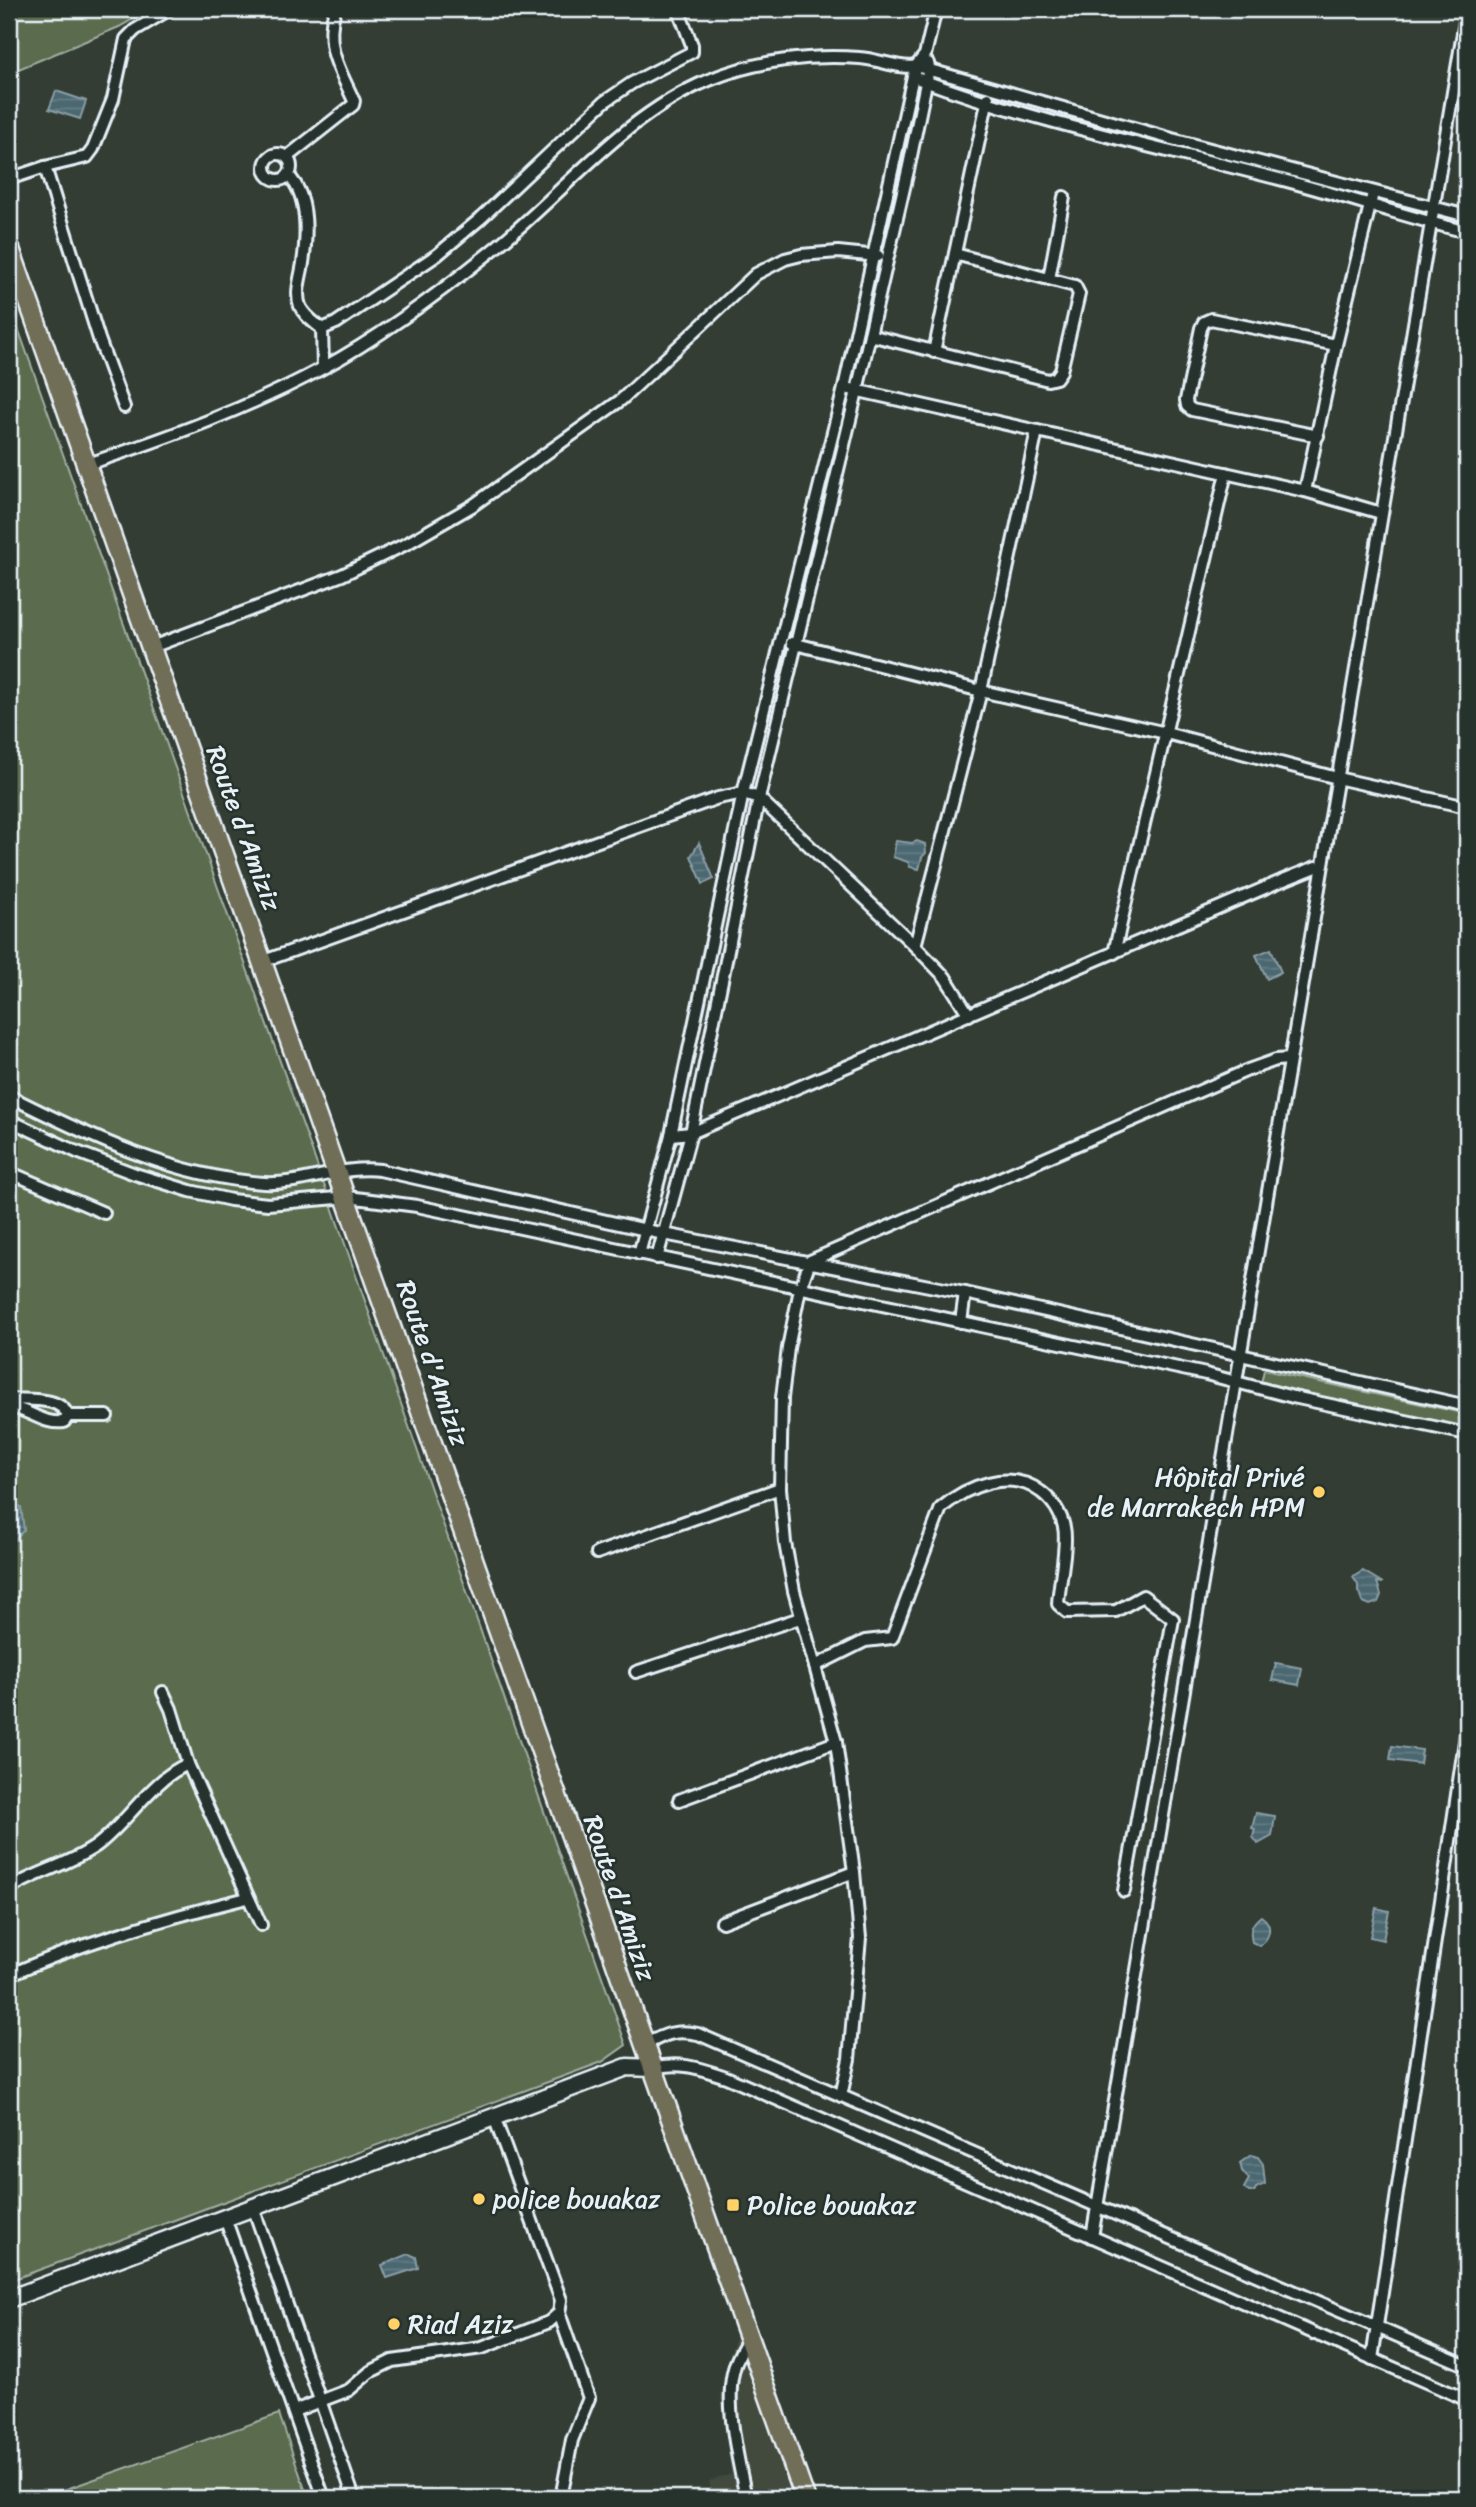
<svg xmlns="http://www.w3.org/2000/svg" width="1476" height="2507" viewBox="0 0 1476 2507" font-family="Sriracha,sans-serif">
<defs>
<pattern id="water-rules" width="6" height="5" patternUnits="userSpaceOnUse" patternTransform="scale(1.75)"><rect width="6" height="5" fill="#4b6771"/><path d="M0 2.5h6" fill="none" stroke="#657d86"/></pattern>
</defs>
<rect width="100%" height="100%" fill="#333d34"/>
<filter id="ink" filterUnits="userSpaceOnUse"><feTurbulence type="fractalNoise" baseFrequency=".0143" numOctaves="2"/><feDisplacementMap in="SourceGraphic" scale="14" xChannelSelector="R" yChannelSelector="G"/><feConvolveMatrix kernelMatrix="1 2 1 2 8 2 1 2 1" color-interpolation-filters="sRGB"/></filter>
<g filter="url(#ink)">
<polygon fill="#434a3d" points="737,2334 748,2361 796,2498 713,2498 709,2481 731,2474 721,2397 728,2359"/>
<g fill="#5a6c4e" stroke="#a1aea3" stroke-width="2">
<polygon points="9,9 151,9 119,27 9,73"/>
<polygon points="9,303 326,1190 626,2045 602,2062 9,2281"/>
<polygon points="1264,1370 1467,1414 1467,1428 1261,1383"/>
<polygon points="279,2414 308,2498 41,2498"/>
</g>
<g fill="url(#water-rules)" stroke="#8a9ea7" stroke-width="2">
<polygon points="56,91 86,101 80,119 49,109"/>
<polygon points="896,841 912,843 917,841 925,844 926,853 922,857 919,869 910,867 908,862 893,857"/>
<polygon points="699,843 714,879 703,884 691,856"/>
<polygon points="1271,949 1281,972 1267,979 1256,955"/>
<polygon points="9,1501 21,1507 24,1530 9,1546"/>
<polygon points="1363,1571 1383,1583 1377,1582 1381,1595 1378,1602 1370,1605 1363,1602 1361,1595 1358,1592 1358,1585 1353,1577"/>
<polygon points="1276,1663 1302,1668 1299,1685 1272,1680"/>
<polygon points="1392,1746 1422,1750 1420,1764 1390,1760"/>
<polygon points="1256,1813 1275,1816 1272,1836 1258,1844 1253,1837 1255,1829 1252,1828"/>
<polygon points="1376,1908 1389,1911 1383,1940 1370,1937"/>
<path d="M 1261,1916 C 1274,1925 1270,1937 1260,1946 L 1252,1942 C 1249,1930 1251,1924 1261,1916 Z"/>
<polygon points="1251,2155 1258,2157 1263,2164 1265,2184 1256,2188 1254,2192 1249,2192 1244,2188 1249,2179 1242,2171 1240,2163"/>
<polygon points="409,2254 416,2257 418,2268 387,2278 382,2265"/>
</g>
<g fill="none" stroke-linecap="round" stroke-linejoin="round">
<g stroke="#e8f1f8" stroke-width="16">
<g id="street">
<path d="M 919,79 C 1037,123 1161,148 1283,180 C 1345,196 1405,217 1467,232"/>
<circle cx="278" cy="167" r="13"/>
<path d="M 287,157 L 353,105 L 354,101 C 339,68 324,47 335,9"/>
<polyline points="45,167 99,339 124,407"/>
<path d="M 288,175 C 309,195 307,236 303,263 C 301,277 295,292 300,306 C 304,316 314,322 322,329 L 323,367"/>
<polyline points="9,179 45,167 87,157 93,149 113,99 126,39 135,30 170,9"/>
<polyline points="1049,279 1064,197"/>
<polyline points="322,329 336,323 437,255 480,219 604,102 632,83 692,52 692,45 678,9"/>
<polyline points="870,335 1048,380 1056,378 1061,371 1079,294 1075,286 955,254"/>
<polyline points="934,352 988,98"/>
<polyline points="850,389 1305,491 1381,513"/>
<polyline points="1318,436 1192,410 1187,406 1186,400 1201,328 1204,322 1211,319 1336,345"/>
<path d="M 88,464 C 167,438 249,408 323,368 C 382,336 437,295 489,253 C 562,196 620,117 709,80 C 754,61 811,54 860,58 C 877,59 903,70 916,66 L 1172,139 L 1467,216"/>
<polyline points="1305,491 1336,345 1372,197"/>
<polyline points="792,643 981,691 1166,733 1337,778 1467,807"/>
<polyline points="152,647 342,575 408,543 472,506 621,400 756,274 785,259 801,255 838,252 878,256"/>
<polyline points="915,946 981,691 1037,431"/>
<polyline points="1114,953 1226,473"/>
<polyline points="264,961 718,798 743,793 759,798 915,946 945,977 969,1015"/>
<path d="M 9,1096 C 88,1136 175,1177 264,1183 C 304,1185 341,1165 380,1170 L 664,1234 L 965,1293 L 1467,1406"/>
<polyline points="9,1120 77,1152 135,1174 190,1191 231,1200 268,1204 348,1197 417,1206 1206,1374 1293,1397 1467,1434"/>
<polyline points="671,1135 691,1133 1281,881 1316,867 1322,868"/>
<polyline points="9,1172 104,1213"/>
<polyline points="639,1254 671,1135 743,793 844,388 913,76 916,66 925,55 936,9"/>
<polyline points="657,1258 691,1133 759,798 857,391 909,166 929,68 928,63"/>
<polyline points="961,1322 965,1293"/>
<path d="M 9,1399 C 27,1401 60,1395 68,1416 L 64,1422 C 43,1425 29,1409 9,1407"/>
<polyline points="68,1416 107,1416"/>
<polyline points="597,1553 780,1488"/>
<path d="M 815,1666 L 865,1641 L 892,1638 L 941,1508 C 967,1486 1010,1468 1041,1492 C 1052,1500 1061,1513 1064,1527 C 1068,1545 1059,1584 1058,1604 L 1067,1612 L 1116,1611 L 1143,1596 L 1173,1619 L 1124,1891"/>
<polyline points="636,1672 800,1618"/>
<polyline points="163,1692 171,1709 188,1764 261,1925"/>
<polyline points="679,1800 836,1742"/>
<path d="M 9,1889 C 36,1872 69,1865 96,1846 C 127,1823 153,1778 188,1764"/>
<polyline points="722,1922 854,1872"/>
<path d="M 9,1975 C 86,1941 165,1918 247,1898"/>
<path d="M 644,2045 C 664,2035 675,2029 698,2034 L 1467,2366"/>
<path d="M 652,2068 C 681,2061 698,2068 726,2077 L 1467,2400"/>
<polyline points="841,2096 849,2059 860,1938 854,1872 836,1742 794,1591 785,1543 780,1488 782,1398 788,1348 800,1289 810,1261 1248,1070 1276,1060 1290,1059"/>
<polyline points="494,2117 561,2300 559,2313 589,2398 572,2440 561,2498"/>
<polyline points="253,2207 354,2498"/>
<polyline points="225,2218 324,2498"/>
<polyline points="1092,2237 1467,9"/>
<polyline points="1372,2359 1467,1728"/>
<polyline points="294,2411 349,2390 370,2372 392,2361 482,2348 549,2322 559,2313"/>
<path d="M 746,2498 C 739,2463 724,2403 734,2369 C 736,2359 743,2348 748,2339"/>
</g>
</g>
<g stroke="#e8f1f8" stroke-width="21">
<polyline id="secondary" points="9,2299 627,2067 652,2068"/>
</g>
<g stroke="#e8f1f8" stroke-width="23">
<path id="primary" d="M 9,246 C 280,995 539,1748 805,2498"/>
</g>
<use href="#street" stroke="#26332d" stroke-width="10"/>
<use href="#secondary" stroke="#26332d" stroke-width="16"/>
<use href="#primary" stroke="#716e59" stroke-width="18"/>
</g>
</g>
<g fill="#ffd166" stroke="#26332d" stroke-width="2.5">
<circle cx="1319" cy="1492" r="7"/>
<circle cx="479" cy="2199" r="7"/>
<rect x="726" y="2198" width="14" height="14" rx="3.5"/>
<circle cx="394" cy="2324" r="7"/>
</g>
<g text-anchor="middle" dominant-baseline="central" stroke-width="5" stroke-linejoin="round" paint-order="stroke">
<g font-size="26" fill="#e8f1f8" stroke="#26332d">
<text transform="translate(244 828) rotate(70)">Route d'Amiziz</text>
<text transform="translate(433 1363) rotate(71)">Route d'Amiziz</text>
<text transform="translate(620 1898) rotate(71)">Route d'Amiziz</text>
</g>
<g font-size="26" fill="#e8f1f8" stroke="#26332d" text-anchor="start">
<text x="1305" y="1477" text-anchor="end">Hôpital Privé<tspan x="1305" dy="30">de Marrakech HPM</tspan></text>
<text x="493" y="2199">police bouakaz</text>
<text x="747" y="2205">Police bouakaz</text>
<text x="408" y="2324">Riad Aziz</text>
</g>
</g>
<rect width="1476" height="2507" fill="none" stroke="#26332d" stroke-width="35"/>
<rect x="18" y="18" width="1441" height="2472" fill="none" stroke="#e8f1f8" stroke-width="2.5" filter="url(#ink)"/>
</svg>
